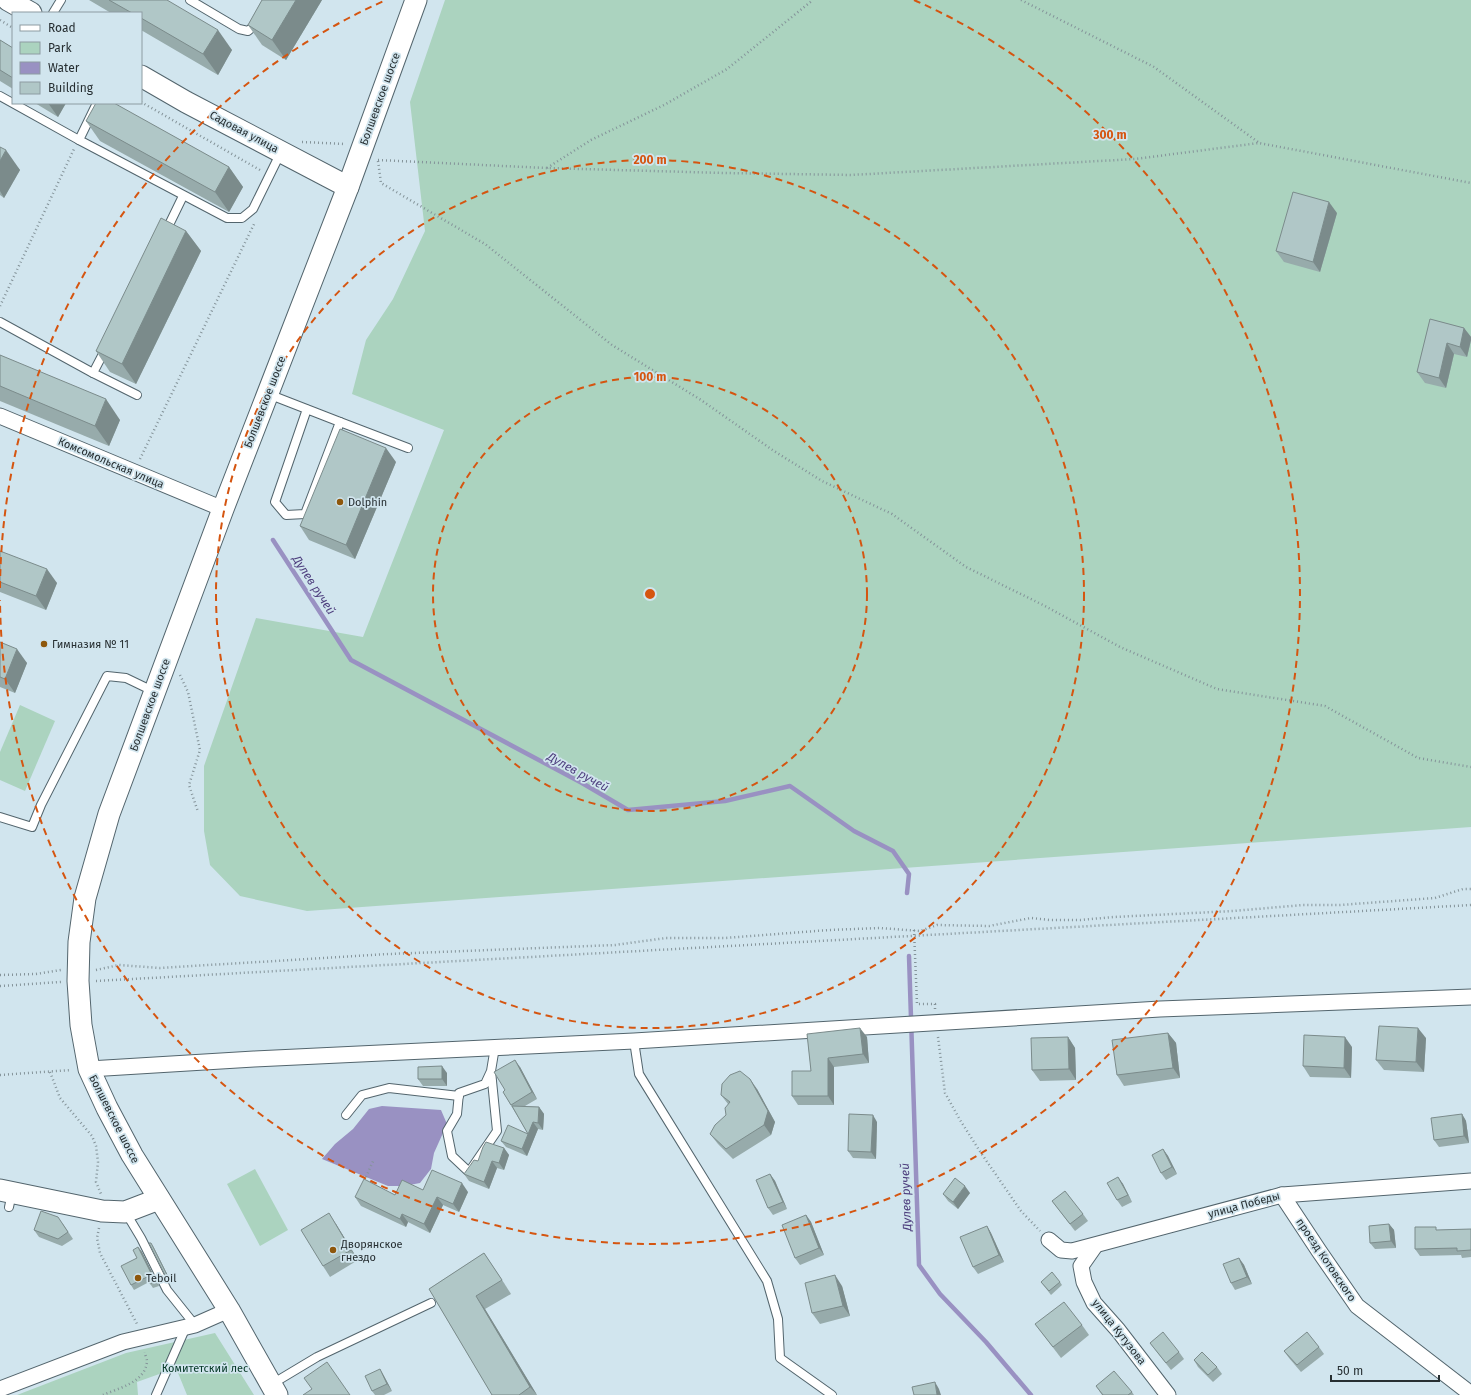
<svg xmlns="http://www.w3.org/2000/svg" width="1471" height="1395" viewBox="0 0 1471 1395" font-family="'Fira Sans',sans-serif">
<rect width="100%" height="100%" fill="#d1e5ee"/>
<g fill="#abd3bf">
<polygon points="445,0 1471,0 1471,827 307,911 240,896 210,865 204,831 204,766 256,618 363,637 444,430 352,394 366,340 393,299 425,231 410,102"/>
<polygon points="20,705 55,721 25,791 0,780 0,752"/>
<polygon points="255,1169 288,1230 260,1246 227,1184"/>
<polygon points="215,1333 254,1395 187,1395 176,1368 137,1382 138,1395 17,1395 126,1353"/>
</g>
<polygon fill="#9991c2" points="382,1106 441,1110 447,1124 434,1153 431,1169 420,1183 404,1186 388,1186 322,1159 335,1144 353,1129 369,1109"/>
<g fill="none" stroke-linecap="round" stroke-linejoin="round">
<g stroke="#9991c2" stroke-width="4.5">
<polyline points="273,540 351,660 582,783 628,810 725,801 790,786 854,831 893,851 909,874 907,893"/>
<polyline points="909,956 919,1265 940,1294 986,1342 1031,1395"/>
</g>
<g stroke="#53656d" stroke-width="10">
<g id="lane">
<polyline points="190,0 239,29 248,31 255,25 257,22"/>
<polyline points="53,13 61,0"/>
<polyline points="0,96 79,140"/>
<polyline points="97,103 79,140 227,218 242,218 253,209 281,152"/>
<polyline points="166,231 183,196"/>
<polyline points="0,322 93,373"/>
<polyline points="106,348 93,373 137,395"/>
<polyline points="268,394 340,422 305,514 286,515 275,502 307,409"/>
<polyline points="340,422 408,448"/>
<polyline points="0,817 32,827 41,805 107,676 126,678 153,691"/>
<polyline points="634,1041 639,1074 767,1281 778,1319 780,1358 832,1395"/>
<polyline points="491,1071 485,1084 459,1093 457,1114 447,1131 452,1156 469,1172 497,1131 491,1071 495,1047"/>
<polyline points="346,1115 362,1095 389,1088 459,1096"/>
<polyline points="9,1207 12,1193"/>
<polyline points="126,1213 141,1238 167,1290 195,1325"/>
<polyline points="272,1384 317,1357 431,1303"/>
<polyline points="156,1395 186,1327"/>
</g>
</g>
<g stroke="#53656d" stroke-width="17">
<g id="street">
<polyline points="0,416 223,509"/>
<polyline points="89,1069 254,1059 634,1041 1160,1009 1471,997"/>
<polyline points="1282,1195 1319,1251 1357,1306 1471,1394"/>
<polyline points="1049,1240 1061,1250 1072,1251 1282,1195 1471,1181"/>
<polyline points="1095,1246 1081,1266 1084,1282 1094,1303 1118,1330 1168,1395"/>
<polyline points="0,1389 123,1342 195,1325 229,1310"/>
</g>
</g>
<g stroke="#53656d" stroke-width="23">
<g id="secondary">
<polyline points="8,0 31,13"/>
<polyline points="141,76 186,102 348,187"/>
<polyline points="0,1190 102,1211 125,1212 159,1199"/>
<polyline points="277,1395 229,1310 132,1155 107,1108 89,1069 81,1025 78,981 79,942 85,898 109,814 223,509 348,187 416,0"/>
</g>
</g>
<g stroke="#849399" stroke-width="2.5" stroke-dasharray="1 3" stroke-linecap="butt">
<polyline points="1021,0 1154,67 1258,142"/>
<polyline points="0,20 13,28"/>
<polyline points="141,102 260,170"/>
<polyline points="302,142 345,144"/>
<polyline points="378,160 546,168 724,173 851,175 1135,159 1259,143 1471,183"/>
<polyline points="378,161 381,183 485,244 612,345 701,400 774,451 822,481 892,514 966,567 1045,606 1120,647 1217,689 1325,706 1418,758 1471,767"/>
<polyline points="547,168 591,140 664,105 727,69 813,0"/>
<polyline points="0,306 74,149"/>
<polyline points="140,459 255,222"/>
<polyline points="180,675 188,692 200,750 189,785 198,812"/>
<polyline points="914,930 917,1004 935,1004 935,1010"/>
<polyline points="96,970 119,965 160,968 389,954 615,945 666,938 725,938 829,930 880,928 920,931 937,925 989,926 1031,918 1050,920 1080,920 1114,917 1233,911 1303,905 1340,905 1435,898 1463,889 1471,889"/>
<polyline points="0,975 36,974 61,970"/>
<polyline points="96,981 1471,905"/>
<polyline points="0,986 61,982"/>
<polyline points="938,1037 945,1093 960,1120 981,1153 1021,1211 1040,1231"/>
<polyline points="50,1072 60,1098 92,1136 96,1146 98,1162 96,1182 101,1194"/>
<polyline points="0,1075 71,1070"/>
<polyline points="366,1177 374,1159"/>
<polyline points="99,1228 97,1238 100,1253 137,1324"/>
<path d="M 103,1395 C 119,1388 146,1382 147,1361 C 147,1359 145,1355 145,1352"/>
</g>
<use href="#lane" stroke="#fff" stroke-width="8"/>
<use href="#street" stroke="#fff" stroke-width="15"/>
<use href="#secondary" stroke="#fff" stroke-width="21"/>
</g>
<g fill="#97abab">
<polygon points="89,0 167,0 232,50 218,75 141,30 141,13 111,13"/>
<polygon points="262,0 322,0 286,60 262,45 248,25"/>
<polygon points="0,40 13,48 13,89 0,81"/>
<polygon points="35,103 66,103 58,117"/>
<polygon points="86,121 229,167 243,187 229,212 100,141"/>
<polygon points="0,147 20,170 4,198 0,195"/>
<polygon points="1337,213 1320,272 1284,262 1276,251"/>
<polygon points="186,231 201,251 136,384 110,372 96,351"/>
<polygon points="1430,319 1464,328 1471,337 1471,340 1467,357 1454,354 1446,388 1425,383 1417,372"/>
<polygon points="0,355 120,420 109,446 0,401"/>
<polygon points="396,462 355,559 309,540 300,526"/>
<polygon points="0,551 57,583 46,610 0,592"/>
<polygon points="0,642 27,663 15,693 0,687"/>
<polygon points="1168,1033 1176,1043 1180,1078 1124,1086 1117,1075"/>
<polygon points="807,1034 867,1037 869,1063 834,1067 834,1105 798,1105 792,1096 811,1071"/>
<polygon points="1068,1037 1075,1048 1076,1080 1040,1081 1032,1070"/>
<polygon points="1426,1038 1424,1072 1384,1070 1376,1060"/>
<polygon points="1352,1047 1351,1078 1310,1077 1303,1066"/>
<polygon points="520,1067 537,1099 525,1106 539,1107 544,1114 543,1130 538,1129 527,1156 506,1147 501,1141 528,1134 503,1092 505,1090"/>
<polygon points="447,1073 447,1086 423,1086 418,1079"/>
<polygon points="757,1089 775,1122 771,1135 733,1159 718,1144 710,1134 726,1115 728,1104 721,1095"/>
<polygon points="1462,1114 1466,1121 1469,1143 1439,1147 1434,1140"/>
<polygon points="877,1122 876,1159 853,1158 848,1151"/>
<polygon points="504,1148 509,1155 504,1170 497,1168 489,1189 469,1181 464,1174 478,1161"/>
<polygon points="1163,1149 1168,1156 1177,1174 1166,1180 1161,1173"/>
<polygon points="770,1174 775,1181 787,1209 773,1215 768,1208"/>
<polygon points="1118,1177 1123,1184 1132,1202 1122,1207 1117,1200"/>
<polygon points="423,1190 468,1192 459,1212 443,1205 430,1233 408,1222 406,1227 361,1206 355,1197 395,1195"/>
<polygon points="970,1193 958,1209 948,1201 943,1194"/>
<polygon points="1052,1201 1083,1214 1088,1221 1075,1231"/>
<polygon points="806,1215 811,1222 824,1255 800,1265 795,1258"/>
<polygon points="63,1224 73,1239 62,1246 39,1237 34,1230"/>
<polygon points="336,1224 358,1260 330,1277 323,1266"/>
<polygon points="1389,1224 1394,1230 1396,1248 1375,1249 1370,1243"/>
<polygon points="987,1226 991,1233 1004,1262 978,1274 973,1267"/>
<polygon points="1471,1229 1471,1257 1462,1258 1461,1255 1420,1256 1415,1249 1438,1230"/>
<polygon points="153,1246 170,1280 169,1281 166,1277"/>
<polygon points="138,1247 142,1252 159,1286 153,1288 149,1282 134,1290 131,1285 137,1258"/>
<polygon points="484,1253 511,1294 485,1309 537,1395 492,1395 429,1289"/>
<polygon points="1239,1258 1244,1265 1252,1284 1235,1290 1231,1283"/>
<polygon points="1041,1282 1060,1282 1062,1285 1051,1295"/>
<polygon points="842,1286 850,1316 820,1324 812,1313"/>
<polygon points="1035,1324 1082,1325 1089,1335 1061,1358"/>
<polygon points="1150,1343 1179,1352 1184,1359 1171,1370"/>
<polygon points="1319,1347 1324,1354 1301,1372 1289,1358 1284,1351"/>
<polygon points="1194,1360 1217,1367 1222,1374 1213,1382 1198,1367"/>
<polygon points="380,1369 384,1376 392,1391 384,1395 375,1395 372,1391"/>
<polygon points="1096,1386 1132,1392 1134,1395 1102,1395"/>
</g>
<g fill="#7b8b8b">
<polygon points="296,0 322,0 286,60 272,40"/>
<polygon points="218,30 232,50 218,75 203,54"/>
<polygon points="48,103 66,103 58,117"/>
<polygon points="6,150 20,170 4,198 0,191 0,161"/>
<polygon points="229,167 243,187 229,212 215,192"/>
<polygon points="1329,202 1337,213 1320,272 1313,262"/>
<polygon points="186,231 201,251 136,384 122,364"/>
<polygon points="1464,328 1471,337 1471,340 1467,357 1460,347"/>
<polygon points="1447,343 1454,354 1446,388 1439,378"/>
<polygon points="106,399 120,420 109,446 95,426"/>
<polygon points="386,448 396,462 355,559 346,545"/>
<polygon points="47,569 57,583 46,610 36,596"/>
<polygon points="17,649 27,663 15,693 5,679"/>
<polygon points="860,1028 867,1037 869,1063 863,1054"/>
<polygon points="1418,1028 1426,1038 1424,1072 1416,1062"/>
<polygon points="1168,1033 1176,1043 1180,1078 1173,1068"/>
<polygon points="1068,1037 1075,1048 1076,1080 1069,1069"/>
<polygon points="1345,1037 1352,1047 1351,1078 1344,1068"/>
<polygon points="828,1058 834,1067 834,1105 828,1096"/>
<polygon points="515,1060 520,1067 537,1099 532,1092"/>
<polygon points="442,1066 447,1073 447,1086 442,1079"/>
<polygon points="750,1079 757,1089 775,1122 771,1135 764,1125"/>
<polygon points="539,1107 544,1114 543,1130 538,1123"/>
<polygon points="1462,1114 1466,1121 1469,1143 1464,1136"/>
<polygon points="873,1115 877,1122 876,1159 871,1152"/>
<polygon points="533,1122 538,1129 527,1156 522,1149"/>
<polygon points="504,1148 509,1155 504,1170 499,1163"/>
<polygon points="1163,1149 1168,1156 1177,1174 1172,1167"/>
<polygon points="492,1161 497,1168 489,1189 484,1182"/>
<polygon points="770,1174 775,1181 787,1209 783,1202"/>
<polygon points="1118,1177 1123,1184 1132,1202 1128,1195"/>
<polygon points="462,1183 468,1192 459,1212 453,1204"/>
<polygon points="965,1186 970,1193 958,1209 953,1202"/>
<polygon points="437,1197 443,1205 430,1233 424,1224"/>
<polygon points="329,1213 336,1224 358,1260 351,1250"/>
<polygon points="402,1214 408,1222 406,1227 400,1219"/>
<polygon points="806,1215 811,1222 824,1255 819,1248"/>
<polygon points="1389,1224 1394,1230 1396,1248 1391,1241"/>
<polygon points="987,1226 991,1233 1004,1262 999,1255"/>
<polygon points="151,1243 153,1246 170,1280 168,1277"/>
<polygon points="138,1247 142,1252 159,1286 155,1281"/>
<polygon points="484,1253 493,1267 511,1294 502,1280"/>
<polygon points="1239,1258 1244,1265 1252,1284 1247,1277"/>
<polygon points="835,1275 842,1286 850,1316 843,1306"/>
<polygon points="476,1296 485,1309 537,1395 530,1387"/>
<polygon points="380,1369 384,1376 392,1391 387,1384"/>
<polygon points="935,1382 939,1389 941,1395 937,1395"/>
</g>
<g fill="#b0c7c7" stroke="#7b8b8b">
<polygon points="109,0 167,0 218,30 203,54 141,18 141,13 132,13"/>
<polygon points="262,0 296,0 272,40 248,25"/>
<polygon points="0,40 13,48 13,78 0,70"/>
<polygon points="96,103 114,103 229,167 215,192 86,121"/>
<polygon points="0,147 6,150 0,161"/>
<polygon points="1293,192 1329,202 1313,262 1276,251"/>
<polygon points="161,218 186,231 122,364 96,351"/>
<polygon points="1430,319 1464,328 1460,347 1447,343 1439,378 1417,372"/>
<polygon points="0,355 106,399 95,426 0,386"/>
<polygon points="340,429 386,448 346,545 300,526"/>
<polygon points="0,551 47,569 36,596 0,582"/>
<polygon points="0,642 17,649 5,679 0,677"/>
<polygon points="1379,1026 1418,1028 1416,1062 1376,1060"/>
<polygon points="860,1028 863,1054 828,1058 828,1096 792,1096 792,1071 811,1071 807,1034"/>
<polygon points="1168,1033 1173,1068 1117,1075 1112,1040"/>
<polygon points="1304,1035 1345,1037 1344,1068 1303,1066"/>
<polygon points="1068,1037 1069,1069 1032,1070 1031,1038"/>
<polygon points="515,1060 532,1092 511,1105 503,1092 505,1090 494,1072"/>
<polygon points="442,1066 442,1079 418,1079 418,1067"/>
<polygon points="740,1071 750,1079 768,1111 764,1125 726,1149 710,1134 715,1125 726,1115 725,1108 730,1102 721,1095 722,1084 730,1075"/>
<polygon points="512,1106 539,1107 538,1123 533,1122 522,1149 501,1141 508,1125 528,1134"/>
<polygon points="849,1114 873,1115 871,1152 848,1151"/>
<polygon points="1462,1114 1464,1136 1434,1140 1431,1118"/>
<polygon points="486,1142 504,1148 499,1163 492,1161 484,1182 464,1174 474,1160 478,1161 483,1147"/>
<polygon points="1163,1149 1172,1167 1161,1173 1152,1155"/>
<polygon points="432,1170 462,1183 453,1204 437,1197 424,1224 402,1214 400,1219 355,1197 364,1179 395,1195 402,1180 423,1190"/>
<polygon points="770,1174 783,1202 768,1208 756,1180"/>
<polygon points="1118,1177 1128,1195 1117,1200 1107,1183"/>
<polygon points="955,1178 965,1186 953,1202 943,1194"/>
<polygon points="1065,1191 1083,1214 1070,1224 1052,1201"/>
<polygon points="41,1211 58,1217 68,1232 58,1239 34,1230"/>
<polygon points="329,1213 351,1250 323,1266 301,1230"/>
<polygon points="806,1215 819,1248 795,1258 782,1225"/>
<polygon points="1389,1224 1391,1241 1370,1243 1369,1226"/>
<polygon points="987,1226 999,1255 973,1267 960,1237"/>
<polygon points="1415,1227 1436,1227 1436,1230 1471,1229 1471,1250 1457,1251 1457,1248 1415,1249"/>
<polygon points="149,1243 151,1243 168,1277 166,1277"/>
<polygon points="138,1247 155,1281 150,1284 147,1277 131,1285 121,1266 137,1258 133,1250"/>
<polygon points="484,1253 502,1280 476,1296 530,1387 519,1395 492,1395 429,1289"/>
<polygon points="1239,1258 1247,1277 1231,1283 1223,1264"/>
<polygon points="1052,1272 1060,1282 1049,1291 1041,1282"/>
<polygon points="835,1275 843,1306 812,1313 805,1283"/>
<polygon points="1064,1302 1082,1325 1053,1347 1035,1324"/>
<polygon points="1163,1332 1179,1352 1166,1363 1150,1343"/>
<polygon points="1307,1332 1319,1347 1297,1365 1284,1351"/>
<polygon points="1202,1352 1217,1367 1208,1375 1194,1360"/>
<polygon points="327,1362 350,1395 303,1395 312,1389 304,1378"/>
<polygon points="380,1369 387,1384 372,1391 365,1376"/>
<polygon points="1114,1371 1132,1392 1128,1395 1103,1395 1096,1386"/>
<polygon points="935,1382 937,1395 914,1395 912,1387"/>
</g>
<g fill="none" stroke="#d55510" stroke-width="2" stroke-dasharray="7 5">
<circle cx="650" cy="594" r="217"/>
<circle cx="650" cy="594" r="434"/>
<path d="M0 588A650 650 0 0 1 386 0M914 0A650 650 0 1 1 0 600"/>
</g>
<g fill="#8e570b" stroke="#d1e5ee" stroke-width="1.5">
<circle cx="340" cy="502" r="4"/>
<circle cx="44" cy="644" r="4"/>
<circle cx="333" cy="1250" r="4"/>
<circle cx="138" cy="1278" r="4"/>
</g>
<g text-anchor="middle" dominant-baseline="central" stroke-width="3.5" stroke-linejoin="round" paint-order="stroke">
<g font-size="11" fill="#262e31" stroke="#d1e5ee">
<text transform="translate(380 99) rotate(-70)">Болшевское шоссе</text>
<text transform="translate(244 132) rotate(28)">Садовая улица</text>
<text transform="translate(265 402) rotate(-69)">Болшевское шоссе</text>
<text transform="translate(111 463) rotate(23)">Комсомольская улица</text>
<text transform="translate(150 705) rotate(-70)">Болшевское шоссе</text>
<text transform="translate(114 1119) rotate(63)">Болшевское шоссе</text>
<text transform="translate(1244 1205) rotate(-15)">улица Победы</text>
<text transform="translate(1326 1260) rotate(56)">проезд Котовского</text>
<text transform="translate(1119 1332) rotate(52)">улица Кутузова</text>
</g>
<g font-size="11" fill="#262e31" stroke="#d1e5ee" text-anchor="start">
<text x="348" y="502">Dolphin</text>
<text x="52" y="644">Гимназия № 11</text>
<text x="341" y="1244">Дворянское<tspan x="341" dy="13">гнездо</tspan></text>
<text x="146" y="1278">Teboil</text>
</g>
<g font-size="11" fill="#053826" stroke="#d1e5ee">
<text x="205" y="1368">Комитетский лес</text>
</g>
<g font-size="12" font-style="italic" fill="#4e3f7e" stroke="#d1e5ee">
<text transform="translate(314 585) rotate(57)">Дулев ручей</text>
<text transform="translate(578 772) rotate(29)">Дулев ручей</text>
<text transform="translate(906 1197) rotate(-92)">Дулев ручей</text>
</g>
</g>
<circle cx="650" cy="594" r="6" fill="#d55510" stroke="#d1e5ee" stroke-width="2"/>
<g font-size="12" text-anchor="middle" font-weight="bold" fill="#d55510" stroke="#d1e5ee" stroke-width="3.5" stroke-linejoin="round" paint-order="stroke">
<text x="1110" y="139">300 m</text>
<text x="650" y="164">200 m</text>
<text x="650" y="381">100 m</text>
</g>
<rect x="12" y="12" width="130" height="92" fill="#d1e5ee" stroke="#8d9ca2"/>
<rect x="20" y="25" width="20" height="6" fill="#ffffff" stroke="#8d9ca2"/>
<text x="48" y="32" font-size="12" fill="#262e31">Road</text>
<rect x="20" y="42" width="20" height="12" fill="#abd3bf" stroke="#8d9ca2"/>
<text x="48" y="52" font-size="12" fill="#262e31">Park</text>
<rect x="20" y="62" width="20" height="12" fill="#9991c2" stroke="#8d9ca2"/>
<text x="48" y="72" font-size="12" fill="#262e31">Water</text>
<rect x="20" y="82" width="20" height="12" fill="#b0c7c7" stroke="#8d9ca2"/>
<text x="48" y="92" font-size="12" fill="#262e31">Building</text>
<path d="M1331 1375v6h108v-6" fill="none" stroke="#262e31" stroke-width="2"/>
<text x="1337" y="1375" font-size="12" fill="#262e31" stroke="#d1e5ee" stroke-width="3" paint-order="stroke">50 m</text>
</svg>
